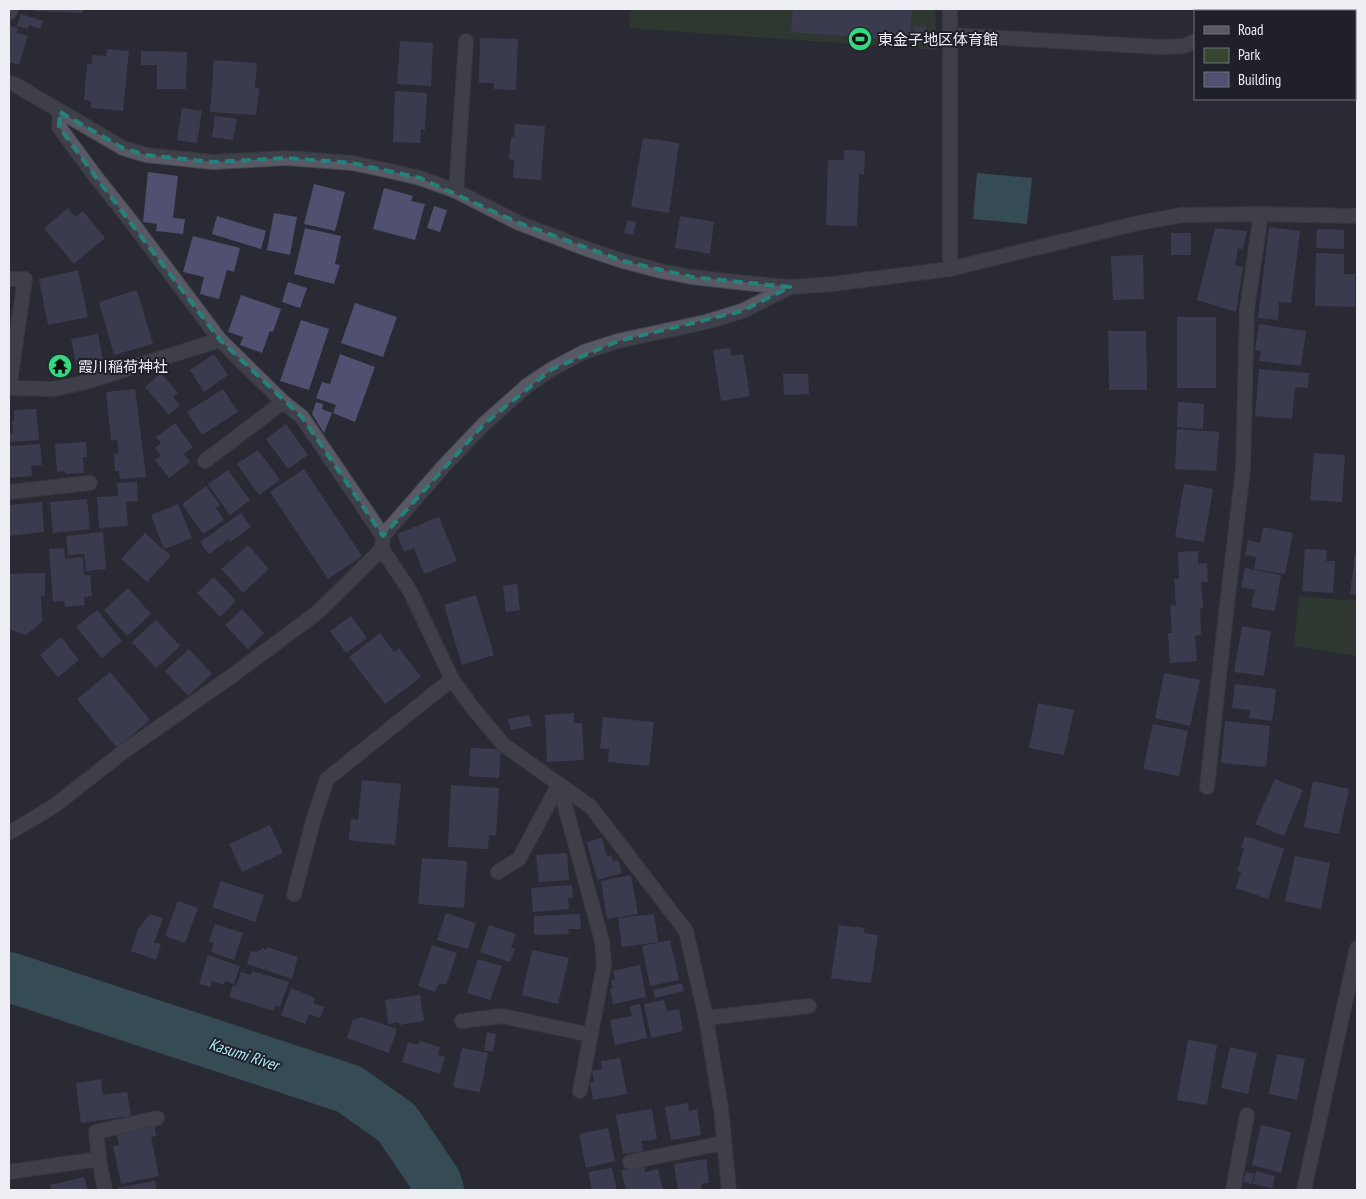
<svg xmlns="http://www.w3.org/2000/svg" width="1366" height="1199" viewBox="0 0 1366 1199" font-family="'PT Sans Narrow','Noto Sans JP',sans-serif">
<rect width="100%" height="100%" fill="#292a33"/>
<g fill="#37472f">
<polygon points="631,9 935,9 937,50 629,28"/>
<polygon points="1299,596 1357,601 1357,656 1294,646"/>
</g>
<polygon fill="#46757f" points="977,173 1032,178 1027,224 973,219"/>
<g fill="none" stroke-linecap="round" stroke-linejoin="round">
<polyline stroke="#46757f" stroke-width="50" points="9,977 349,1089 397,1123 436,1181 439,1190"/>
</g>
<g fill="#505071">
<polygon points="34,9 83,9 83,13 34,11"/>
<polygon points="793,9 912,9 910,41 791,32"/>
<polygon points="1357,9 1357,62 1356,62 1355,54 1355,10"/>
<polygon points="21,14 43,21 40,29 29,25 28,29 17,26"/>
<polygon points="9,25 18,28 17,33 28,36 19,65 9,62"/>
<polygon points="914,26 926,27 925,43 913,42"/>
<polygon points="480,38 518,39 516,90 494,89 494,83 479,83"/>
<polygon points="400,41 433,43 431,86 397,84"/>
<polygon points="107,49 129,51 123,111 91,108 91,101 84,100 87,64 92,64 92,55 106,56"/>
<polygon points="141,51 187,52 186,89 157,89 157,65 141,65"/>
<polygon points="214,60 257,63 255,88 259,88 256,115 210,112"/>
<polygon points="395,91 427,93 425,130 421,129 420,143 393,142"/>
<polygon points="182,108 202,111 197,143 177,140"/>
<polygon points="215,116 237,119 233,140 212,137"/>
<polygon points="515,124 545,126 541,180 513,178 514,160 509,159 511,137 514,137"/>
<polygon points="643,138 679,143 669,213 631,207"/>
<polygon points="844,150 865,151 864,175 859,174 857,226 826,225 828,160 844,160"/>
<polygon points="148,172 178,176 173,218 185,219 183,234 156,231 157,224 143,222"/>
<polygon points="314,184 345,192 335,231 304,224"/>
<polygon points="384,188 413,196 411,201 425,204 415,240 373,229"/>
<polygon points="434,206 447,210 440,232 427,228"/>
<polygon points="68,208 75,217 83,211 105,238 74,264 44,228"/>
<polygon points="274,213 297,217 290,255 267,250"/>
<polygon points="217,216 266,231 261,249 212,234"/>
<polygon points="680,216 714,222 710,254 675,248"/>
<polygon points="627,220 636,222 633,235 624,233"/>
<polygon points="1269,227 1300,231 1291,303 1279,302 1278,320 1258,318"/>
<polygon points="305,228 341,236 335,264 340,265 334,284 294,274"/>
<polygon points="1215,228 1247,231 1243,249 1238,248 1235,265 1243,267 1236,312 1197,300"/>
<polygon points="1317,229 1344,230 1344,249 1316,248"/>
<rect x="1171" y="233" width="20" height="22"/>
<polygon points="193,236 240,248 234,272 227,270 219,299 200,294 204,277 183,272"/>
<polygon points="1316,253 1344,254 1344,274 1355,274 1355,307 1315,306"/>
<polygon points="1143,255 1144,299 1113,300 1111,256"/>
<polygon points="78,270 88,317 48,325 39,279"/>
<polygon points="288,282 307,288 300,308 282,302"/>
<polygon points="137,290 153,344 114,355 99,302"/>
<polygon points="241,295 281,309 273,332 270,331 262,353 240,345 243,337 228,332"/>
<polygon points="355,303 397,317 383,357 341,343"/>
<rect x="1177" y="317" width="39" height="71"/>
<polygon points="301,320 329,329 309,390 280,381"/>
<polygon points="1259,324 1306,331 1301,366 1259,361 1261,351 1255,350"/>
<polygon points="1108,331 1146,331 1147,390 1109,390"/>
<polygon points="98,334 103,359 76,365 71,339"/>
<polygon points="730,348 731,356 743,354 750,396 721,401 713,350"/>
<polygon points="214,354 228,375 204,392 190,370"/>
<polygon points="340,354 375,367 355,422 333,413 336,405 316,398 322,382 330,384"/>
<polygon points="1259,369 1309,373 1308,388 1295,387 1292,419 1255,416"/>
<polygon points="161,373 178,393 173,397 180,405 169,415 145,387"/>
<polygon points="783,374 808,374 809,394 784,395"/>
<polygon points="135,389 146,477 120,479 119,471 115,471 114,454 119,453 117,440 111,440 106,392"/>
<polygon points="223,389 238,412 202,435 187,412"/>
<polygon points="316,402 323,404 322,409 332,413 324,433 312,414"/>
<polygon points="1178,402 1204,404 1203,429 1177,427"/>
<polygon points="36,409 39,440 9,442 9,434 13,433 12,422 14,421 14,410"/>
<polygon points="175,423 193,447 184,454 190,462 169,478 155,460 161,456 155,448 161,443 156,437"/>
<polygon points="286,424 308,455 288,469 266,439"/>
<polygon points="1177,429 1219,432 1216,471 1175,469"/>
<polygon points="86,442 87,457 83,457 84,473 65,474 65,471 57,472 55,444"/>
<polygon points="40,444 42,465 31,466 32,476 9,478 9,446"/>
<polygon points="258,450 280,480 259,495 237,464"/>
<polygon points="1314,453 1345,455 1342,502 1310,500"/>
<polygon points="304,469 362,556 328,579 270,492"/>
<polygon points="228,470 250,500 230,515 208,484"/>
<polygon points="137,482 138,501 126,502 128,526 99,528 97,497 118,496 117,483"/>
<polygon points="1184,484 1213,489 1204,542 1175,537"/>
<polygon points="206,486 220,505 216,508 224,520 203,534 182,504"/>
<polygon points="87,499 90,529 53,533 50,502"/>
<polygon points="42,502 44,532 9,536 9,505"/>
<polygon points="178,504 192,538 164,549 151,515"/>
<polygon points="241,513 251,527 230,542 229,539 209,554 200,542"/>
<polygon points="439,517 457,561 424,574 414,548 404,552 397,534"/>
<polygon points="1263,527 1293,533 1285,574 1254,569 1256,557 1245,555 1248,540 1260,543"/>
<polygon points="103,532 106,569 86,571 84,554 68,555 66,536"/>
<polygon points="145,533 171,556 147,582 121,559"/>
<polygon points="248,545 269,569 243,593 221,569"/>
<polygon points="64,548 65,559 83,557 84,575 90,575 92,596 84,597 85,605 65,607 64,601 53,602 49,549"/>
<polygon points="1305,549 1327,550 1326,561 1335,561 1333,593 1302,591"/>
<polygon points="1198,551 1198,564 1207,563 1208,582 1201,582 1203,608 1200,609 1201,635 1195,636 1197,661 1170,663 1168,633 1172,633 1170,606 1176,605 1174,579 1179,579 1178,552"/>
<polygon points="1355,553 1357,553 1357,595 1350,594"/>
<polygon points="1245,568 1281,575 1275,611 1251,607 1255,590 1241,587"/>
<polygon points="45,573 45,596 41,596 42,622 26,635 9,629 9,574"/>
<polygon points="214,577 236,601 220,617 197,593"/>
<polygon points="517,584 520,610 506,612 503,586"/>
<polygon points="128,588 151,614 127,636 104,610"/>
<polygon points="476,595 494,655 462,665 444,605"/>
<polygon points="242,609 264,633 248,649 225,625"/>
<polygon points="97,610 122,641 102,658 76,627"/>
<polygon points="351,616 367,638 346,653 330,631"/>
<polygon points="156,620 180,646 156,668 132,642"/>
<polygon points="1242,626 1271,631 1264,676 1234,672"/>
<polygon points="380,633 394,652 399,648 421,677 385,704 349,657"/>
<polygon points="61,637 79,660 58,677 40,655"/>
<polygon points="189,649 212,674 188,696 165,671"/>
<polygon points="110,672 150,720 117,748 77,699"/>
<polygon points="1164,673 1200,680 1190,726 1155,718"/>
<polygon points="1235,684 1276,689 1272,721 1249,718 1250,710 1232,708"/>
<polygon points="1038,703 1074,710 1064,755 1029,748"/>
<polygon points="574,713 574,723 582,723 584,760 547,762 545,715"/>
<polygon points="529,715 532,726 511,730 508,719"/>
<polygon points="603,717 654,722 649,766 608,762 609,749 600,748"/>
<polygon points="1225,721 1270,726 1266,767 1221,763"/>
<polygon points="1153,724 1188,731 1179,776 1143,769"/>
<polygon points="471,748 501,749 499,778 469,776"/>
<polygon points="1275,779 1303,790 1284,836 1255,824"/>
<polygon points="362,780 401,784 395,845 349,840 351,819 358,820"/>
<polygon points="1313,781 1349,789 1339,834 1304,827"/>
<polygon points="451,785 499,788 496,835 489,835 488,849 448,847"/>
<polygon points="270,825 283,853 242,872 229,844"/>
<polygon points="1245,836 1284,849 1268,899 1236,888 1241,872 1237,871 1244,849 1241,847"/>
<polygon points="602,838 607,857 611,855 613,861 618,860 622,873 597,880 587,842"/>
<polygon points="567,853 569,880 539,882 536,855"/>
<polygon points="1295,856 1330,863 1321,909 1285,901"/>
<polygon points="422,858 467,861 464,908 418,904"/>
<polygon points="631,875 638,914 607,919 601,881"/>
<polygon points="221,881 264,895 255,922 212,907"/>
<polygon points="572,885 573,898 568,898 569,909 533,912 531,888"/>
<polygon points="178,901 198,908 185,943 165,936"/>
<polygon points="446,913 476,923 468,949 437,940"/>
<polygon points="150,914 163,918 154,943 161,944 156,960 131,951 138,929"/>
<polygon points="580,914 581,929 568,929 569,934 534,935 534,916"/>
<polygon points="654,914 658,942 622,947 618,918"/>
<polygon points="215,924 243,933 234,960 211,952 214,943 209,941"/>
<polygon points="489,925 516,934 511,948 515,949 510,962 480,952"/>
<polygon points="839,925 864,928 864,933 878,935 871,983 831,978"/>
<polygon points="670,940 679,980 650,986 642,946"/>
<polygon points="432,945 457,953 446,985 439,983 435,992 418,986"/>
<polygon points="267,947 298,957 292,979 247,964 251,951 257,952 258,950 261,951 262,948 267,950"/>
<polygon points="532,950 569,958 558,1004 522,995"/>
<polygon points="208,955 240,966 234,984 225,981 224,985 212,981 210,987 199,984"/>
<polygon points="478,959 502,966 490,1000 467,993"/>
<polygon points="640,965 646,997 613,1004 610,989 613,988 611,980 615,979 613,971"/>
<polygon points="252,971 289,982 280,1007 275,1005 273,1011 229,997 233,985 236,986 241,972 251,975"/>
<polygon points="682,983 684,991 655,998 653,990"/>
<polygon points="291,988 315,998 313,1003 324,1007 320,1018 309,1014 305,1024 281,1015"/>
<polygon points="420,995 424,1021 399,1025 399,1022 388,1024 385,1000"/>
<polygon points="664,1000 667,1011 679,1009 683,1031 651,1038 644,1004"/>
<polygon points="640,1004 647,1038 615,1045 610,1020 632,1016 630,1006"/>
<polygon points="362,1017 397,1029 389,1053 347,1038 353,1020"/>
<polygon points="487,1032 496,1034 493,1052 484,1050"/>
<polygon points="1188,1040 1217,1045 1207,1105 1177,1100"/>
<polygon points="420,1041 440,1047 438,1055 445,1057 440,1074 402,1062 408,1042 418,1045"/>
<polygon points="1230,1047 1257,1053 1248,1094 1221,1088"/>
<polygon points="462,1048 488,1053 480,1092 453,1087"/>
<polygon points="1277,1054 1305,1059 1297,1100 1269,1094"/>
<polygon points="620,1058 627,1094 593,1100 590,1083 594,1082 592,1071 602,1069 601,1061"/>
<polygon points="101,1079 103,1095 127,1092 131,1116 81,1123 76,1083"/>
<polygon points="688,1103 689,1111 697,1109 701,1135 671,1140 665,1107"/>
<polygon points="652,1109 657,1139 641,1141 643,1151 623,1154 616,1115"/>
<polygon points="154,1124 156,1136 151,1137 159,1176 121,1184 113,1146 119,1145 116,1132"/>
<polygon points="1261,1125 1291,1132 1281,1173 1252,1165"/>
<polygon points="608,1128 615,1161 586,1168 579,1134"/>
<polygon points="706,1159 709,1183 701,1184 702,1190 678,1190 674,1164"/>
<polygon points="644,1165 645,1172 658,1169 663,1190 626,1190 621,1170"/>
<polygon points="612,1168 617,1190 592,1190 588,1172"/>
<polygon points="1256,1171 1275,1176 1272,1188 1253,1184"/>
<polygon points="1246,1172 1254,1174 1252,1184 1243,1182"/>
<polygon points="84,1177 88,1190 51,1190 50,1185"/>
<polygon points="155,1181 157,1190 117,1190 117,1188"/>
</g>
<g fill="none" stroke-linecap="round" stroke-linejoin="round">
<g stroke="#47474f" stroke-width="16">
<g id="service">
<polyline points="9,279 25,279 9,388"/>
<polyline points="205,461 283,402"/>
<polyline points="9,492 90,483"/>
<polyline points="498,872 519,859 559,784"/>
<polyline points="706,1018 809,1006"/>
<polyline points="99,1159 96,1132 157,1118"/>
<polyline points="630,1162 723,1143"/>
<polyline points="1233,1190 1247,1115"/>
</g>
</g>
<g stroke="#47474f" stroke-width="16">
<g id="minor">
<polyline points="950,9 950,269"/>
<polyline points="1258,11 1263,9"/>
<polyline points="9,13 11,9"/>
<polyline points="951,35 1161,47 1184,46 1195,41"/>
<polyline points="60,112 59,127 95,176 130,220 220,340 283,402 302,417 383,536"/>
<polyline points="456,191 466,41"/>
<polyline points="9,388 54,389 82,383 220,340"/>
<polyline points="382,549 410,591 452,679 472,707 504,745 591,807 686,931 706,1018 721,1109 729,1190"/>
<polyline points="559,784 602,941 604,965 580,1091"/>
<polyline points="1207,787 1225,622 1243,469 1247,309 1261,214"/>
<polyline points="9,833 54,806 123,752 229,678 318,612 382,549 383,536 444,466 484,424 528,385 552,369 584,352 618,341 706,322 742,311 790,287"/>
<polyline points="294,894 314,818 327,779 452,679"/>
<polyline points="462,1021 502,1016 591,1035"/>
<polyline points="9,1172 99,1159 105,1190"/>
<polyline points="1304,1190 1357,948"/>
</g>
</g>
<g stroke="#47474f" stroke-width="16">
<polyline id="tertiary" points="9,83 14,84 123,148 146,155 213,162 287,158 352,163 390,171 420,178 456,191 519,223 587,249 623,261 661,271 692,277 746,283 790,287 832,284 950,269 1138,223 1183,215 1261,214 1357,216"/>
</g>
<use href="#service" stroke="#585964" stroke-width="14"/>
<use href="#minor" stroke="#585964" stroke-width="14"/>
<use href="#tertiary" stroke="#585964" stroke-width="14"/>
</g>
<path d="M0 0H1366V1199H0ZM 60,112 L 123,148 L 146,155 L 213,162 L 287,158 L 352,163 L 420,178 L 519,223 L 623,261 L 692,277 L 790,287 L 742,311 L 618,341 L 552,369 L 484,424 L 383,536 L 302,417 L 220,340 L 95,176 L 59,127 Z" fill="#292a33" fill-opacity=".55" fill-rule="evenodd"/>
<path fill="none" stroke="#25827b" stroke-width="4" stroke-dasharray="10 6" stroke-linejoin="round" d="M 60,112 L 123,148 L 146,155 L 213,162 L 287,158 L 352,163 L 420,178 L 519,223 L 623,261 L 692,277 L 790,287 L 742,311 L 618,341 L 552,369 L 484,424 L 383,536 L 302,417 L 220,340 L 95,176 L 59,127 Z"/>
<defs>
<g id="stadium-disc" transform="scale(1.25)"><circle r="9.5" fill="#33d881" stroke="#202029"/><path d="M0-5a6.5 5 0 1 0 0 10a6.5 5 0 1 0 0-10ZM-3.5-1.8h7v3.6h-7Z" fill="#111"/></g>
<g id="temple-disc" transform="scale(1.25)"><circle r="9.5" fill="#33d881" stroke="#202029"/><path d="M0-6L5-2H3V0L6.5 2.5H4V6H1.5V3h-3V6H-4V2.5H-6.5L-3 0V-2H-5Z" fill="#111"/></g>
</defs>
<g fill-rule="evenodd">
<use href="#stadium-disc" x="860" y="39"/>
<use href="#temple-disc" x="60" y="366"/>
</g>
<g text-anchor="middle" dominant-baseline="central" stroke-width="4" stroke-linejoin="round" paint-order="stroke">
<g font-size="15" fill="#ededf4" stroke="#202029" text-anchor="start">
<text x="878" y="39">東金子地区体育館</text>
<text x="78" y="366">霞川稲荷神社</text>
</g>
<g font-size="16" font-style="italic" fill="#acebf9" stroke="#202029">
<text transform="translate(244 1054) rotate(18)">Kasumi River</text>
</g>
</g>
<rect width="1366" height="1199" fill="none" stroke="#ededf4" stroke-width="20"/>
<rect x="1194" y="10" width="162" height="90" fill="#202029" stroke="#72727a"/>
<rect x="1204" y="26" width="25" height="8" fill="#585964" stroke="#72727a"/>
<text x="1238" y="35" font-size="15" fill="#ededf4">Road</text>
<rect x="1204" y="48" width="25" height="15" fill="#37472f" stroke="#72727a"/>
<text x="1238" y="60" font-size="15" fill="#ededf4">Park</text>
<rect x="1204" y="72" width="25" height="15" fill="#505071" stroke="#72727a"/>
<text x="1238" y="85" font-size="15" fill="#ededf4">Building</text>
</svg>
